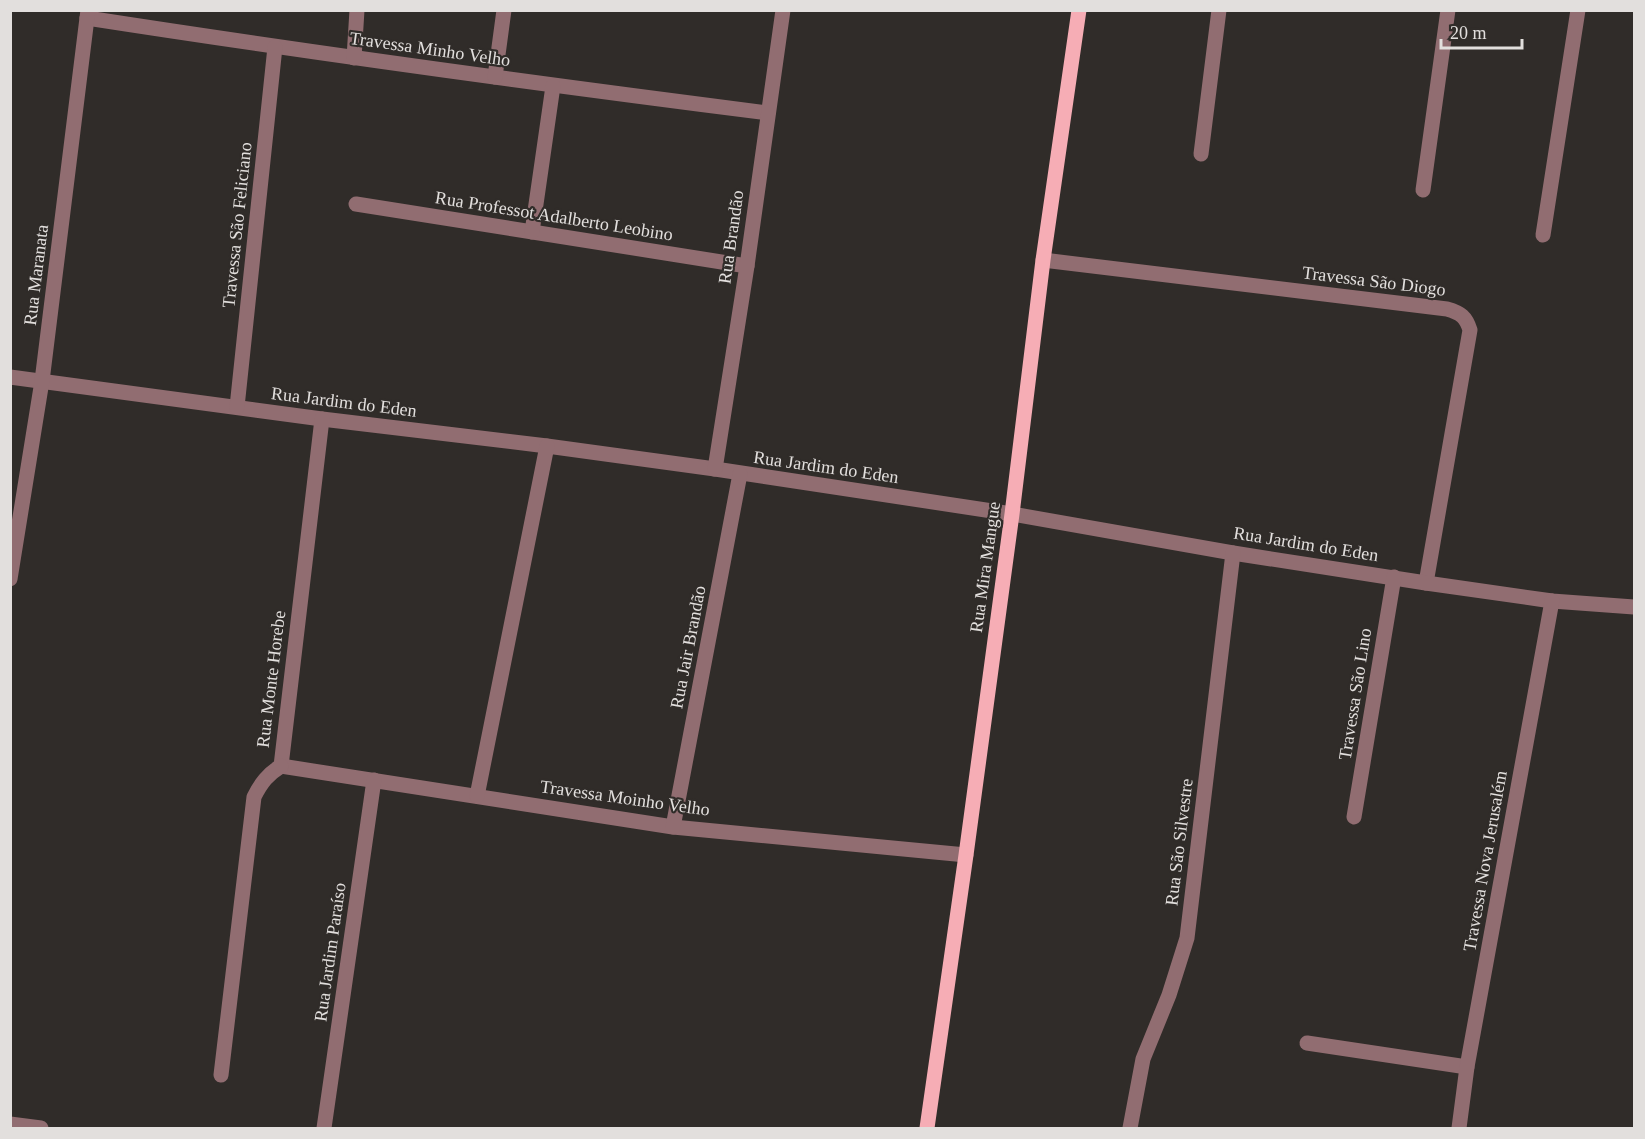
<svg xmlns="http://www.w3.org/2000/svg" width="1645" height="1139" viewBox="0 0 1645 1139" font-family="'Times New Roman',serif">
<rect width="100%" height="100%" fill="#302c29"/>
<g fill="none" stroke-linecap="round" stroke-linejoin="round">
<g stroke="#916d71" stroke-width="15">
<path d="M 87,18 C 313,53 540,84 768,113"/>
<polyline points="354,58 357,10"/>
<polyline points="495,77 504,10"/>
<polyline points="1201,154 1219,10"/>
<polyline points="1423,190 1448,10"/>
<polyline points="356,204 747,266"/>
<polyline points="532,232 553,86"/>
<polyline points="1543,235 1578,10"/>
<path d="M 1043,260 L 1447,309 C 1461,313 1466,317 1470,330 L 1426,583"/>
<polyline points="10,377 322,419 547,446 715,469 1012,514 1233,553 1426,583 1552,601 1634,607"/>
<polyline points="237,407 275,47"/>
<polyline points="715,469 747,266 783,10"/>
<polyline points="10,579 42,381 88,10"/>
<polyline points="281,766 673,827 966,855"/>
<polyline points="281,766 322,419"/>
<polyline points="477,796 547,446"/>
<polyline points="1354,817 1394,577"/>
<polyline points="673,827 740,474"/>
<polyline points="1307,1043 1467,1067"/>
<path d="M 221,1075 L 254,797 C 261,783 268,774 281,766"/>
<polyline points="10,1124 41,1128"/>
<polyline points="324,1128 374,780"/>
<polyline points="1130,1128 1143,1059 1169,995 1187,938 1233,553"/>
<polyline points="1459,1128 1467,1067 1552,601"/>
</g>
<polyline stroke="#f6adb5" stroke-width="15" points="927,1128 966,855 1012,514 1043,260 1079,10"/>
</g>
<g text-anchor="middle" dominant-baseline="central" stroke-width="4.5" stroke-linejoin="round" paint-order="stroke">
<g font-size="18" fill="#e2dfdd" stroke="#302c29">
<text transform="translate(430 49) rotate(8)">Travessa Minho Velho</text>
<text transform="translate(554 216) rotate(9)">Rua Professot Adalberto Leobino</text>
<text transform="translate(237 225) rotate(-84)">Travessa São Feliciano</text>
<text transform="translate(731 237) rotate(-82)">Rua Brandão</text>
<text transform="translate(36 275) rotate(-83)">Rua Maranata</text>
<text transform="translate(1374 281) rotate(7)">Travessa São Diogo</text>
<text transform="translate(344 402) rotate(7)">Rua Jardim do Eden</text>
<text transform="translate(826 467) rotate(8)">Rua Jardim do Eden</text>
<text transform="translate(1306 544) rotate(9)">Rua Jardim do Eden</text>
<text transform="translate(985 567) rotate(-82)">Rua Mira Mangue</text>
<text transform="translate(688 647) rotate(-79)">Rua Jair Brandão</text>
<text transform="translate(271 679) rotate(-83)">Rua Monte Horebe</text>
<text transform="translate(1355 694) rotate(-81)">Travessa São Lino</text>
<text transform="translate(625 798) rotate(8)">Travessa Moinho Velho</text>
<text transform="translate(1179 842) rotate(-83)">Rua São Silvestre</text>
<text transform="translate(1485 861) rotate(-80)">Travessa Nova Jerusalém</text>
<text transform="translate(330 952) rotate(-82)">Rua Jardim Paraíso</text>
</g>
</g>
<rect width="1645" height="1139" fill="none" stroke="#e2dfdd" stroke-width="24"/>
<path d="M1441 39v9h81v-9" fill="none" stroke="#e2dfdd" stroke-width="3"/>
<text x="1450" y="39" font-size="18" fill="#e2dfdd" stroke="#302c29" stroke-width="4.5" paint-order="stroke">20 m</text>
</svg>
